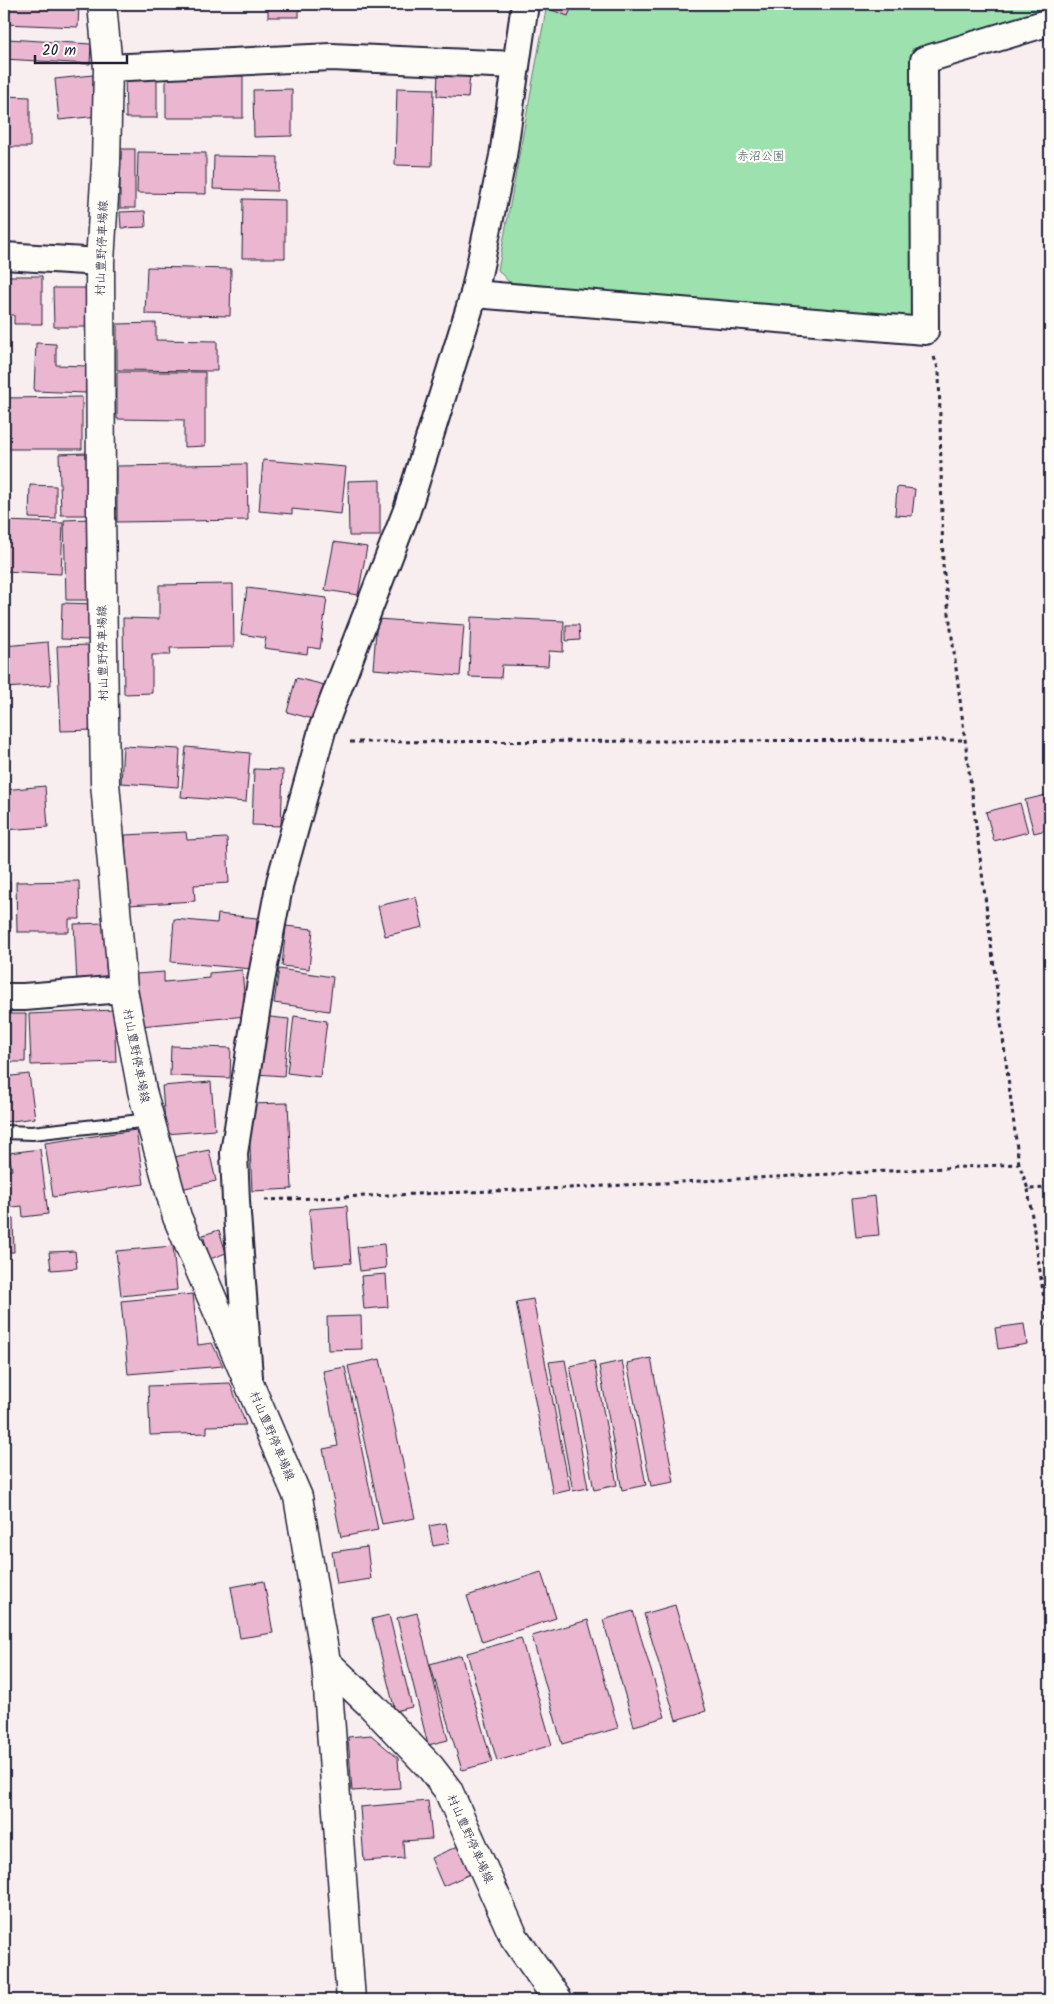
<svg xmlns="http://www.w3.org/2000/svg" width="1054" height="2004" viewBox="0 0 1054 2004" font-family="Kalam,'Klee One',sans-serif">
<rect width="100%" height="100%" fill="#f9eeef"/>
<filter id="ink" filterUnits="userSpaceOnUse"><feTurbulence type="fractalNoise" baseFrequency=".02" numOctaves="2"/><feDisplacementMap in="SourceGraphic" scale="10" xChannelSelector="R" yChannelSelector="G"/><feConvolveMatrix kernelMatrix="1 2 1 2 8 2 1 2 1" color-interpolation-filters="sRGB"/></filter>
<g filter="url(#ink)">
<polygon fill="#9ce1ae" stroke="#5f8274" points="547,4 1050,4 1050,8 912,49 919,310 906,324 509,282 498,270"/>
<g fill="#ebb6cf" stroke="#22223b">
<polygon points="4,4 79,4 78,27 4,24"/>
<rect x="268" y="4" width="31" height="13"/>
<polygon points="542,4 573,4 568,16 541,6"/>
<polygon points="4,30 8,30 7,39 91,44 90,64 4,59"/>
<polygon points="438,71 470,73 468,98 437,96"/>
<polygon points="125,74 157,74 157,118 126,118"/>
<polygon points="93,75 98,116 59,120 55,79"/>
<polygon points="166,75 243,76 243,118 166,118"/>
<polygon points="397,88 434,89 432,166 395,165"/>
<polygon points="292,89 292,136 254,137 253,90"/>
<polygon points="4,96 30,97 30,147 4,147"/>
<rect x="120" y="149" width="15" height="59"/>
<polygon points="138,152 206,153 206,194 137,193"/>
<polygon points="214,156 278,157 277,191 213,189"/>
<polygon points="243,199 285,200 285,258 242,258"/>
<polygon points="145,211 146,227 121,228 120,212"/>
<polygon points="147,267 231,269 230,316 145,314"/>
<polygon points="4,276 42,276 42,324 14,324 14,315 4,315"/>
<polygon points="53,288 88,288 88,327 54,327"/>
<polygon points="156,323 156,340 217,341 217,371 117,370 117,324"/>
<polygon points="36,343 56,344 56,365 87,366 86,393 34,391"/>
<polygon points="117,372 205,372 205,446 184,447 184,420 117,419"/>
<polygon points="82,397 82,449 4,449 4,398"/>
<polygon points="86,453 88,515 61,515 59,454"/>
<polygon points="263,460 346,467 341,514 292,509 292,514 259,511"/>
<polygon points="247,464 248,520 117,522 117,466"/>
<polygon points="380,480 380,536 349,536 348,481"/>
<polygon points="30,485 56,486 56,519 29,518"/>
<polygon points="897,487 915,489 912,516 895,515"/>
<polygon points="90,519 92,600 66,600 64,520"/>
<polygon points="4,521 63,523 61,574 4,571"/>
<polygon points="334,542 367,547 358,595 325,590"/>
<polygon points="233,584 234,647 170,648 171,655 152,655 152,693 124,694 123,618 159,619 159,585"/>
<polygon points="247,588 327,598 320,649 308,647 307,654 264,648 266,638 241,634"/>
<polygon points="62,603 95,604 93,640 61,639"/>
<polygon points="471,617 564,621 563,652 549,651 548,666 502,665 501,678 469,677"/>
<polygon points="377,619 464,625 460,676 373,669"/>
<polygon points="566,625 579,625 580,640 566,641"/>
<polygon points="48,642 51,685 4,688 4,646"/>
<polygon points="91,645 94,730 61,731 57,646"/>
<polygon points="296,678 325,685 317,720 287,712"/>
<polygon points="123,746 180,749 178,787 121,783"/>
<polygon points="186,747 250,753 246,802 181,797"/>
<polygon points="254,769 283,770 281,826 252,825"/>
<polygon points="45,786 48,827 4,830 4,790"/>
<polygon points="1050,794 1050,829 1034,833 1025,800"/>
<polygon points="1020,803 1028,832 994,841 986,812"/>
<polygon points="186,832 187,840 227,838 229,883 194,885 195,901 128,905 125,835"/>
<polygon points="79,881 80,919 69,919 69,932 17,932 16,882"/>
<polygon points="4,882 10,882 11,928 6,928 6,985 4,985"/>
<polygon points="416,897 423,927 385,936 378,906"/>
<polygon points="218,914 257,918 253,969 171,962 174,919 217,923"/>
<polygon points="104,923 107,983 77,984 74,924"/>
<polygon points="286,926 313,929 309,969 282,966"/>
<polygon points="279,969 333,977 329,1011 274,1003"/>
<polygon points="242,970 246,1016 141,1026 136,974 164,972 164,982 209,978 209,973"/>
<polygon points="114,1010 116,1062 31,1065 29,1014"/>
<polygon points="4,1014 26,1014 25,1062 4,1062"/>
<polygon points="261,1016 289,1019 284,1076 256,1074"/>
<polygon points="294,1016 327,1021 320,1077 287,1073"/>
<polygon points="171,1046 231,1048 230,1078 170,1076"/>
<polygon points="29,1074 35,1118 4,1122 4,1077"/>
<polygon points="211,1082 215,1130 166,1134 162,1086"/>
<polygon points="288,1103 292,1189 252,1191 248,1104"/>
<polygon points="136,1130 144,1184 53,1197 45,1143"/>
<polygon points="40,1149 48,1214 23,1217 22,1206 4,1208 4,1171 12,1170 9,1153"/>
<polygon points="209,1150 216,1181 181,1189 174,1157"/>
<polygon points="875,1196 879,1235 856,1237 852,1199"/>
<polygon points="347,1206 351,1263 314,1266 309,1209"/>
<polygon points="13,1218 14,1252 4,1252 4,1219"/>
<polygon points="219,1230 226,1253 210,1259 203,1235"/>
<polygon points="384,1244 386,1268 360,1271 357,1247"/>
<polygon points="173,1246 177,1290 121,1296 116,1251"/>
<polygon points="75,1251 77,1268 51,1270 49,1252"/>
<polygon points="386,1274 388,1307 364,1309 361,1276"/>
<polygon points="193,1294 198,1345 212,1343 223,1366 128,1374 121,1301"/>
<polygon points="533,1299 570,1490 553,1494 516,1302"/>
<polygon points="361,1316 362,1349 328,1350 327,1317"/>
<polygon points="1024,1324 1027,1344 998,1349 995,1328"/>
<polygon points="651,1358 674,1482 651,1486 627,1363"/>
<polygon points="380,1359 415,1518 382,1524 348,1366"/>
<polygon points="565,1360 588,1488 573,1491 549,1362"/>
<polygon points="594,1361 617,1485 594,1490 570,1366"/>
<polygon points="622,1361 646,1485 622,1490 599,1366"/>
<polygon points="345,1367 378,1530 341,1537 323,1449 338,1446 323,1371"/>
<polygon points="230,1383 246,1425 207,1426 207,1433 150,1435 148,1386"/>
<polygon points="446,1523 450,1543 433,1546 429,1526"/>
<polygon points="367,1547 371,1579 337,1584 332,1552"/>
<polygon points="541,1572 556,1618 482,1642 467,1596"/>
<polygon points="264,1581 273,1633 240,1638 231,1587"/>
<polygon points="675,1605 706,1711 676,1720 644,1614"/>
<polygon points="633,1611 665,1717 634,1726 603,1620"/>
<polygon points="417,1613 448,1740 428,1745 397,1618"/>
<polygon points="389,1615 412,1707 395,1711 372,1619"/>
<polygon points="588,1620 618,1728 562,1744 532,1636"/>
<polygon points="521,1638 552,1745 497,1761 467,1653"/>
<polygon points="461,1655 492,1762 462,1770 430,1664"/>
<polygon points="371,1735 398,1758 400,1788 352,1791 348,1737"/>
<polygon points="428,1801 432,1839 403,1841 404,1858 364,1861 360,1807"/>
<polygon points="465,1843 477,1871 443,1886 431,1858"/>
</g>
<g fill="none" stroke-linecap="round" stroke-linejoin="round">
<g stroke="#22223b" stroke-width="16">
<polyline id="service" points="4,1132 32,1133 150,1120"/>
</g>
<g stroke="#22223b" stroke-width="30">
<g id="minor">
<polyline points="108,68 331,57 516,65"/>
<polyline points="4,256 100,262"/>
<polyline points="474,294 925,331 924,60 1050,22"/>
<polyline points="4,997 24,997 123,989"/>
<polyline points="249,1377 236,1201 234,1153 261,981 280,882 323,727 407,510 474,294 503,156 525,4"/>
</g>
</g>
<g stroke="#22223b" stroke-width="31">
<polyline id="tertiary" points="326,1662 351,2000"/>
</g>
<g stroke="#22223b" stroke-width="31">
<polyline id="secondary" points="102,4 108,68 106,164 100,262 101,512 105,783 123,989 142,1091 177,1217 298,1497 326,1662 371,1705 431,1768 448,1790 514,1937 558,2000"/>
</g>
<g stroke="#22223b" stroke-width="3" stroke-dasharray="4 4" stroke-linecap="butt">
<polyline points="934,357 939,371 943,566 1019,1164"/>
<polyline points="350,742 965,740"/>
<polyline points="1028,1189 1050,1340"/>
<polyline points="265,1200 569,1188 1019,1164 1028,1189 1050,1188"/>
</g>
<use href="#service" stroke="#fdfcf7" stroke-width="12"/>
<use href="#minor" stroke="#fdfcf7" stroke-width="26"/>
<use href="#tertiary" stroke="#fdfcf7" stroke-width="28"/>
<use href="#secondary" stroke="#fdfcf7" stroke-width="28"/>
</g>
</g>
<g text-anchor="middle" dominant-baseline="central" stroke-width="4.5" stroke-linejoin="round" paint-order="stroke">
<g font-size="12" fill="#475b5e" stroke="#fdfcf7">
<text x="761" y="156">赤沼公園</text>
</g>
<g font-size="12" fill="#22223b" stroke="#fdfcf7">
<text transform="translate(102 248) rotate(-88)">村山豊野停車場線</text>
<text transform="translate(103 653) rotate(-91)">村山豊野停車場線</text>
<text transform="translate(136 1056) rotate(79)">村山豊野停車場線</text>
<text transform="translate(272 1436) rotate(67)">村山豊野停車場線</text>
<text transform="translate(470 1839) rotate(66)">村山豊野停車場線</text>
</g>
</g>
<rect width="1054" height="2004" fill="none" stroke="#fdfcf7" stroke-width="20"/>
<rect x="10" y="10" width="1034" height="1984" fill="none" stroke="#22223b" stroke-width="2" filter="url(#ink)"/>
<path d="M35 55v8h92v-8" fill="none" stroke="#22223b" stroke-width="2.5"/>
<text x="42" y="55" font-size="15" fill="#22223b" stroke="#fdfcf7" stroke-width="4" paint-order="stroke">20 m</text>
</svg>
